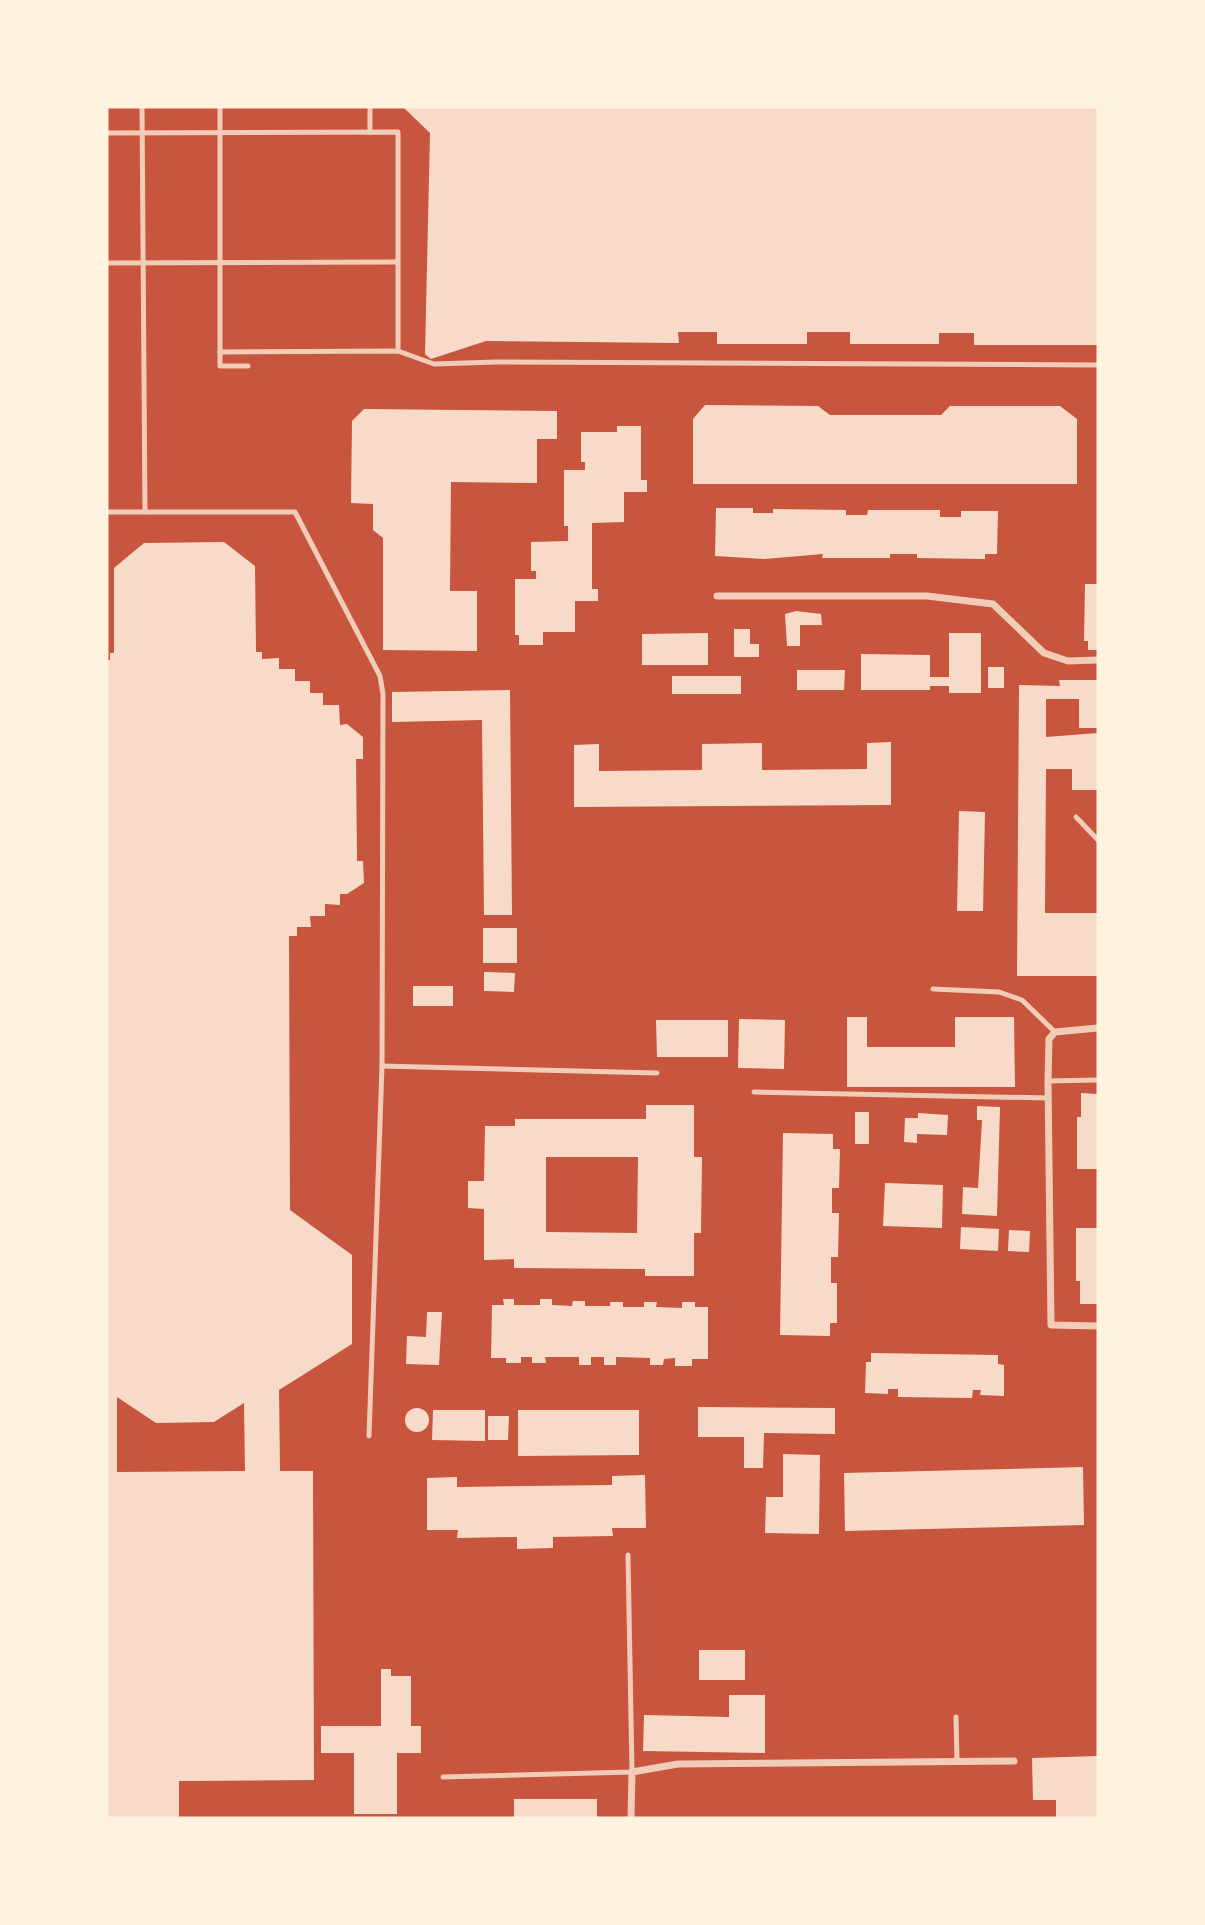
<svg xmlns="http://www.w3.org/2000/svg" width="1205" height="1925" viewBox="0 0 1205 1925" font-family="'Open Sans',sans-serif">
<rect width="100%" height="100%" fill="#c8553d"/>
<g fill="#f7dbc8" fill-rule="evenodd">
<polygon points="403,107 1098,107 1098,345 974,345 974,333 939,333 939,344 850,344 850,332 807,332 807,344 717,344 717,332 678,332 679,343 486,341 431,359 425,354 430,133"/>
<polygon points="705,405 818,406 830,415 941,415 950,406 1060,406 1077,419 1077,484 693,484 693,419"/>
<polygon points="364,409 557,411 557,439 537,439 537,483 451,482 450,591 477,591 477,651 383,650 383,538 373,530 373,504 351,503 352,421"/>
<polygon points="617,426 641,426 641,480 647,480 647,492 624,492 624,522 592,523 592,589 598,589 598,601 575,601 575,632 543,632 543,645 519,645 519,635 515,635 515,579 536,579 536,571 531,571 531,542 568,541 568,526 564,526 564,470 585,470 585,462 581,462 581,432 617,432"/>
<polygon points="716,508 753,508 753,513 773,513 773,509 846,510 846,515 867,515 868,510 940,510 940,517 961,517 961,511 998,511 997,554 985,554 985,559 917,558 917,554 890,554 890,558 822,558 823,554 764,559 715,556"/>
<path d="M 224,542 L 255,566 L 256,652 L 262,652 L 262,659 L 279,658 L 279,669 L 295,669 L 295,681 L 310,681 L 310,693 L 323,693 L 323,705 L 339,705 L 340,725 L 347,724 L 363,737 L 363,759 L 356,759 L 357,861 L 363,861 L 364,883 L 347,894 L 340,894 L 340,905 L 325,904 L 325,916 L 310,916 L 311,927 L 297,927 L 297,936 L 289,936 L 290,1210 L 352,1255 L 352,1344 L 279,1390 L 280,1471 L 313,1471 L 314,1780 L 179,1781 L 179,1818 L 107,1818 L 107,660 L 110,660 L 110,653 L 114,653 L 114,568 L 144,543 ZM 117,1397 L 156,1423 L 214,1422 L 244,1403 L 245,1471 L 117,1472 Z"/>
<polygon points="1085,584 1098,584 1098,650 1088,650 1088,641 1084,641"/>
<polygon points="796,611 821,614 822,625 800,625 800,646 787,646 785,614"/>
<polygon points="734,629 750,629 750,644 759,644 759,657 734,657"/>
<polygon points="708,633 708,665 642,665 642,634"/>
<polygon points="949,633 981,633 981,693 949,693 949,686 930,686 930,690 861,690 861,654 930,655 930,677 949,677"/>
<rect x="988" y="667" width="16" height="21"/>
<polygon points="797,670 845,670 844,690 797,690"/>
<rect x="672" y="676" width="69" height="18"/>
<polygon points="1059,680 1098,680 1098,728 1079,728 1079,699 1046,699 1046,737 1098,733 1098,790 1072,790 1072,769 1046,769 1045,913 1098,913 1098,976 1017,976 1019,685 1060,686"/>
<polygon points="510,690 512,915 484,915 482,720 392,722 392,692"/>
<polygon points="891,742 891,805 574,807 574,745 599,744 599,771 702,770 702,744 762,743 762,770 867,769 867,743"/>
<polygon points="959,811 985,812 983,911 957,911"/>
<rect x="483" y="928" width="34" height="35"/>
<polygon points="484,972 515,973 514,992 484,991"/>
<rect x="413" y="986" width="40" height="20"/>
<polygon points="847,1017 867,1017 867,1047 955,1047 955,1017 1014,1017 1015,1087 847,1087"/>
<polygon points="739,1019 785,1020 784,1069 738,1068"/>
<polygon points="656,1020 728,1020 728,1057 657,1057"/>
<polygon points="1081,1093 1098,1094 1098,1169 1077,1169 1077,1117 1081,1117"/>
<path d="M 646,1105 L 694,1105 L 694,1157 L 702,1157 L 701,1233 L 694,1233 L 694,1276 L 645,1276 L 645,1269 L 514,1268 L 514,1259 L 484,1260 L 484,1209 L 468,1208 L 468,1181 L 484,1181 L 485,1126 L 515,1126 L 515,1119 L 646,1119 ZM 546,1157 L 638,1157 L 637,1233 L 546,1232 Z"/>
<polygon points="977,1106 1000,1107 997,1216 962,1214 963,1187 978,1188 982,1120 977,1120"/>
<rect x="855" y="1112" width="14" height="32"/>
<polygon points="918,1113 948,1115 947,1135 917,1134 917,1143 904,1142 905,1118 918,1118"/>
<polygon points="783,1133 833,1134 833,1149 840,1149 839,1188 832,1188 832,1213 839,1213 838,1257 831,1257 831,1283 837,1283 837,1323 830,1323 830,1336 780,1335"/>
<polygon points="885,1183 943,1185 942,1228 883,1226"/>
<polygon points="961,1227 999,1229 998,1251 960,1249"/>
<polygon points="1076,1228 1098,1228 1098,1304 1080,1304 1080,1281 1076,1281"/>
<polygon points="1009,1230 1030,1231 1029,1252 1008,1251"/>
<polygon points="503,1299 514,1299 514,1305 540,1305 540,1299 552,1299 552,1305 572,1306 573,1301 585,1301 585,1306 610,1306 610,1302 623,1302 623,1307 644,1307 644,1302 657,1302 656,1307 682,1308 682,1302 695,1302 695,1307 708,1307 708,1359 692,1359 692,1366 675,1366 675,1358 664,1359 663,1365 650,1365 650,1358 616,1357 616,1365 604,1365 604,1357 591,1357 591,1365 579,1365 579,1357 545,1357 546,1363 532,1363 532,1357 521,1357 521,1363 506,1363 506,1358 491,1358 492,1305 504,1305"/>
<polygon points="427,1312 442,1312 439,1365 406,1364 407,1336 426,1337"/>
<polygon points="871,1353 998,1355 998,1364 1004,1365 1004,1396 980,1395 981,1390 973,1390 972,1398 898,1397 898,1389 888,1389 888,1394 865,1393 866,1362 871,1362"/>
<polygon points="698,1407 835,1408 835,1434 764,1433 763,1468 744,1468 744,1437 698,1437"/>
<circle cx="417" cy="1420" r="12"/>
<polygon points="433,1410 485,1410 485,1441 432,1440"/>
<polygon points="518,1410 639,1410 639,1455 518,1456"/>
<polygon points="488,1416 509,1416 508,1440 488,1440"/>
<polygon points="783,1454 820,1455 819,1534 765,1533 766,1497 783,1497"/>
<polygon points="1083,1467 1084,1525 845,1531 844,1473"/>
<polygon points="645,1475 646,1528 612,1528 613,1536 553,1537 553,1548 517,1549 517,1537 457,1538 458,1530 427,1530 427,1478 457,1477 457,1487 612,1485 612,1476"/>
<rect x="699" y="1650" width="46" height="30"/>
<polygon points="381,1669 391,1669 391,1676 411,1676 411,1726 421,1726 421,1753 397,1753 397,1814 354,1814 354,1753 321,1753 321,1726 381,1726"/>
<polygon points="729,1695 765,1695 765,1753 643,1751 644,1715 729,1717"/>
<polygon points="1098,1756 1098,1818 1056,1818 1056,1800 1033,1800 1032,1758"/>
<rect x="514" y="1799" width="83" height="19"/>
</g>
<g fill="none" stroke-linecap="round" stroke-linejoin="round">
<g stroke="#f1ccb7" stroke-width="5">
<polyline points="142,107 145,512"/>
<polyline points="220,107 220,366 248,366"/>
<polyline points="370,107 370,132"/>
<polyline points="107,133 398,132 398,351"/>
<polyline points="107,263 398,262"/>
<polyline points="220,352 398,351 434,364 496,362 1098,365"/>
<polyline points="107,512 295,512 380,676 383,694 382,1066 369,1436"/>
<polyline points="1076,817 1098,840"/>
<polyline points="933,989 999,992 1022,1000 1055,1032"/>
<polyline points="382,1066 657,1073"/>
<polyline points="1048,1081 1098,1080"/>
<polyline points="754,1092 1048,1098"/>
<polyline points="956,1717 957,1761"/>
<polyline points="443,1777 632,1772 628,1555"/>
</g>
<g stroke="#f1ccb7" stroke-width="7">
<polyline points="717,596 927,596 993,604 1044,653 1068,661 1098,660"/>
<polyline points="1098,1028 1055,1032 1049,1039 1048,1081 1051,1325 1098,1326"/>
<polyline points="631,1818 632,1772 678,1764 1014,1761"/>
</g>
</g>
<rect width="1205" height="1925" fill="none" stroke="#fff3e0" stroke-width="217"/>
</svg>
